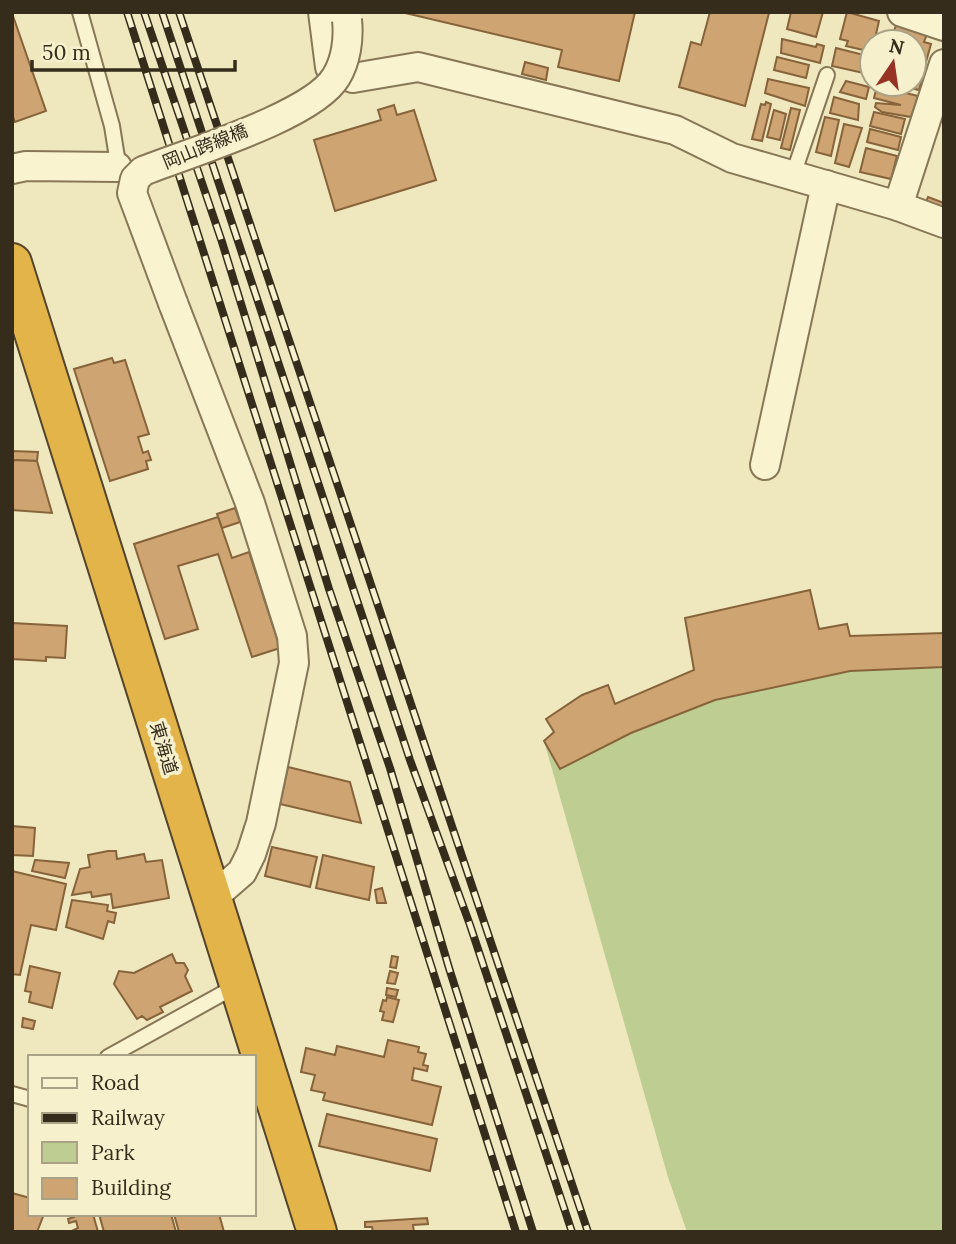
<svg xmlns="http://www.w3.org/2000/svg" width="956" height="1244" viewBox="0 0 956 1244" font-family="Lora,'Noto Sans JP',serif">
<rect width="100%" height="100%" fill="#efe7bd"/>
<polygon fill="#becd91" points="810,590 819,629 847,624 850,636 944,633 944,1232 687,1232 668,1177 544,741 554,732 546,719 582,695 608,685 615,704 694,670 685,618"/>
<g fill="#cea572" stroke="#87633b" stroke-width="2">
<polygon points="401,12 635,12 619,81 558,67 562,50"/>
<polygon points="710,12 769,13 745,106 679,87 691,42 701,45"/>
<polygon points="791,12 823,12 816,37 787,29"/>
<polygon points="847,12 879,21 872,52 846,46 848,41 840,39"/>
<polygon points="12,13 46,111 15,122 12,114"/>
<polygon points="896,25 927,34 924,42 931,44 926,62 917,60 914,62 914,42 891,42"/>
<polygon points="782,39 816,47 817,44 824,46 820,63 781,53"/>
<polygon points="836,48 872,57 872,73 868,74 832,66"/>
<polygon points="777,57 809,65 806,78 774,70"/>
<polygon points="525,62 548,68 546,80 522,74"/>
<polygon points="914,73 923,76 919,90 893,84 914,84"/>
<polygon points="768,79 809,88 805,106 765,93"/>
<polygon points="846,81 869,87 866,99 840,92"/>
<polygon points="877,86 918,96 911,117 882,112 875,107 876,103 901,105 874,98"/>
<polygon points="834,97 859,104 858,120 830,113"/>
<polygon points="766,102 771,104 762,141 752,139 761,104 765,105"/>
<polygon points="394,105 397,115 414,110 436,180 335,211 314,140 381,120 378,110"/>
<polygon points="791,108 800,110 790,150 781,148"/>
<polygon points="774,110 786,114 780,140 767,137"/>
<polygon points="874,112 905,119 901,134 870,126"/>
<polygon points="825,117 839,120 831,156 816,152"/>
<polygon points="844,124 862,128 849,167 835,163"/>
<polygon points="870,129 901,137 898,150 867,142"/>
<polygon points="866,148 897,156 891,179 860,172"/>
<polygon points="928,197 944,203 942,208 926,202"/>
<polygon points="112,358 114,363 125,360 149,434 138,437 143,453 148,451 151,460 146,461 148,469 110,481 74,369"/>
<polygon points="12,451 38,452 37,461 12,460"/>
<polygon points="12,460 37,461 52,513 12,510"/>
<polygon points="235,508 240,522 222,528 217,514"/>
<polygon points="218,517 232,558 249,552 280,648 252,657 218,554 178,566 198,629 165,639 134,544"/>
<polygon points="810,590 819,629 847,624 850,636 944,633 944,667 850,671 715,700 631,733 560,769 544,741 554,732 546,719 582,695 608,685 615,704 694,670 685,618"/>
<polygon points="12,623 67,626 65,658 46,657 46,661 12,659"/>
<polygon points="288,767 350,782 361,823 280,804"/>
<polygon points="12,826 35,828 33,856 12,855"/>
<polygon points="272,847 317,857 310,887 265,876"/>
<polygon points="108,851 116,851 117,859 144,854 146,862 162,860 169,898 113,908 111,894 92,897 91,892 72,895 80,869 90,867 88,855"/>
<polygon points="323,855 374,867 369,900 316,888"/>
<polygon points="35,860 69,863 65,878 32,871"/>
<polygon points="12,871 66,884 56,930 31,925 20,975 12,974"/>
<polygon points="382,888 386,903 377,903 375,890"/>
<polygon points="72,900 108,905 107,911 116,913 114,923 108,921 103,939 66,927"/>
<polygon points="172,954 176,963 184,963 188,970 185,976 192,991 160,1007 163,1012 147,1020 142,1016 137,1019 114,984 119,971 134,973"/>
<polygon points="392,956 398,957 396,968 390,967"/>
<polygon points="30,966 60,973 52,1008 29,1002 31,992 25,991"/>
<polygon points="390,971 398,973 395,984 387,983"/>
<polygon points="387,988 398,990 396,997 386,995"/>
<polygon points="387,997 399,1000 393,1022 382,1020 384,1012 380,1011 383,1000 386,1001"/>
<polygon points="23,1018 35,1021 33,1029 22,1027"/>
<polygon points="388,1040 419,1047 418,1052 426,1054 423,1065 428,1066 427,1071 414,1068 412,1080 441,1087 432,1125 323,1100 325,1093 311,1090 315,1075 301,1072 306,1048 335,1055 337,1046 384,1057"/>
<polygon points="327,1114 437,1139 430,1171 319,1146"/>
<polygon points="12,1193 30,1198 30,1214 44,1214 37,1232 12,1232"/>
<polygon points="73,1214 93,1214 98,1232 70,1232 78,1228 76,1221 69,1223 68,1219 74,1217"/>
<polygon points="99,1214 171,1214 176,1232 104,1232"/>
<polygon points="174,1214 219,1214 224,1232 179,1232"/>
<polygon points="427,1218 428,1224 413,1225 414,1232 373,1232 372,1227 365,1227 365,1222"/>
</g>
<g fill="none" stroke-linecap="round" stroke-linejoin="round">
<g stroke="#877756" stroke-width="18">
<g id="lane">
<polyline points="80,12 112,126 119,170"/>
<polyline points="793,175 827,75"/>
<polyline points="108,1057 238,985"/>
<polyline points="12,1094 30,1099"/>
</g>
</g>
<g stroke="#877756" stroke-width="32">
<g id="street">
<polyline points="323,12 330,67 353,78 418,67 675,130 732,158 898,206 944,223"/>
<polyline points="902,12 944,26"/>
<polyline points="12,169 26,166 117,167"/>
<polyline points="898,206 944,64"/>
<polyline points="173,303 250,503 292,636 294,663 261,823 251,854 242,872 211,899"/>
<polyline points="765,465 826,185"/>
</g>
</g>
<g stroke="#54442b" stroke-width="42">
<polyline id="highway" points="12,263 317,1232"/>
</g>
<use href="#lane" stroke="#faf3d0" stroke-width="14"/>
<use href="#street" stroke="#faf3d0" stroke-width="28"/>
<use href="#highway" stroke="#e2b44a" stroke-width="38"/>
<g stroke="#362c1b" stroke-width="8">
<g id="rail">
<polyline points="127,12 516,1232"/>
<polyline points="144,12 222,242 329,589 390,768 449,968 533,1232"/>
<polyline points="162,12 410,760 470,925 572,1232"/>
<polyline points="179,12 588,1232"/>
</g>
</g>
<use href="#rail" stroke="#f6f0cd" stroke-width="5" stroke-dasharray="16" stroke-linecap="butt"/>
<g stroke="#877756" stroke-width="32" stroke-linecap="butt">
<path id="street-bridge" d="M 173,303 L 132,193 L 135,179 L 143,171 C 188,153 313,116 336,77 C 346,61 349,39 347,20"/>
</g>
<use href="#street-bridge" stroke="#faf3d0" stroke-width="28"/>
</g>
<g text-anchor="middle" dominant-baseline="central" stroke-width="7" stroke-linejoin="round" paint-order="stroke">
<g font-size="18" fill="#362c1b" stroke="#f6f0cd">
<text transform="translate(205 146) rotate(-22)">岡山跨線橋</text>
<text transform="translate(164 748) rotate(73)">東海道</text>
</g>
</g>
<rect width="956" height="1244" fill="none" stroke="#362c1b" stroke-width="28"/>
<rect x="28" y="1055" width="228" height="161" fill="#f6f0cd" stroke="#a9a286" stroke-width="2"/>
<rect x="42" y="1078" width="35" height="10" fill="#faf3d0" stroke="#a9a286" stroke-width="2"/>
<text x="91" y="1090" font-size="21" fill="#362c1b">Road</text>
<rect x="42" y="1113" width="35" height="10" fill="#362c1b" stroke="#a9a286" stroke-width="2"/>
<text x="91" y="1125" font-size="21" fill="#362c1b">Railway</text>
<rect x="42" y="1142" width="35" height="21" fill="#becd91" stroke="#a9a286" stroke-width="2"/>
<text x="91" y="1160" font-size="21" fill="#362c1b">Park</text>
<rect x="42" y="1178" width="35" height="21" fill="#cea572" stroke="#a9a286" stroke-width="2"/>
<text x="91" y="1195" font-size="21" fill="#362c1b">Building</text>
<g transform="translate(893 63) rotate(13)"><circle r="33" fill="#f6f0cd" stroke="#a9a286" stroke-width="2"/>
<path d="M0-5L12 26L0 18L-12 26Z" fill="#973325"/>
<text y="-10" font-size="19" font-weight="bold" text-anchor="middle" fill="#362c1b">N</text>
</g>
<path d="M32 60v10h203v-10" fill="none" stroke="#362c1b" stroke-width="3.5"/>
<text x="42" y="60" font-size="21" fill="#362c1b" stroke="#f6f0cd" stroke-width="5" paint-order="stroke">50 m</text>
</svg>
